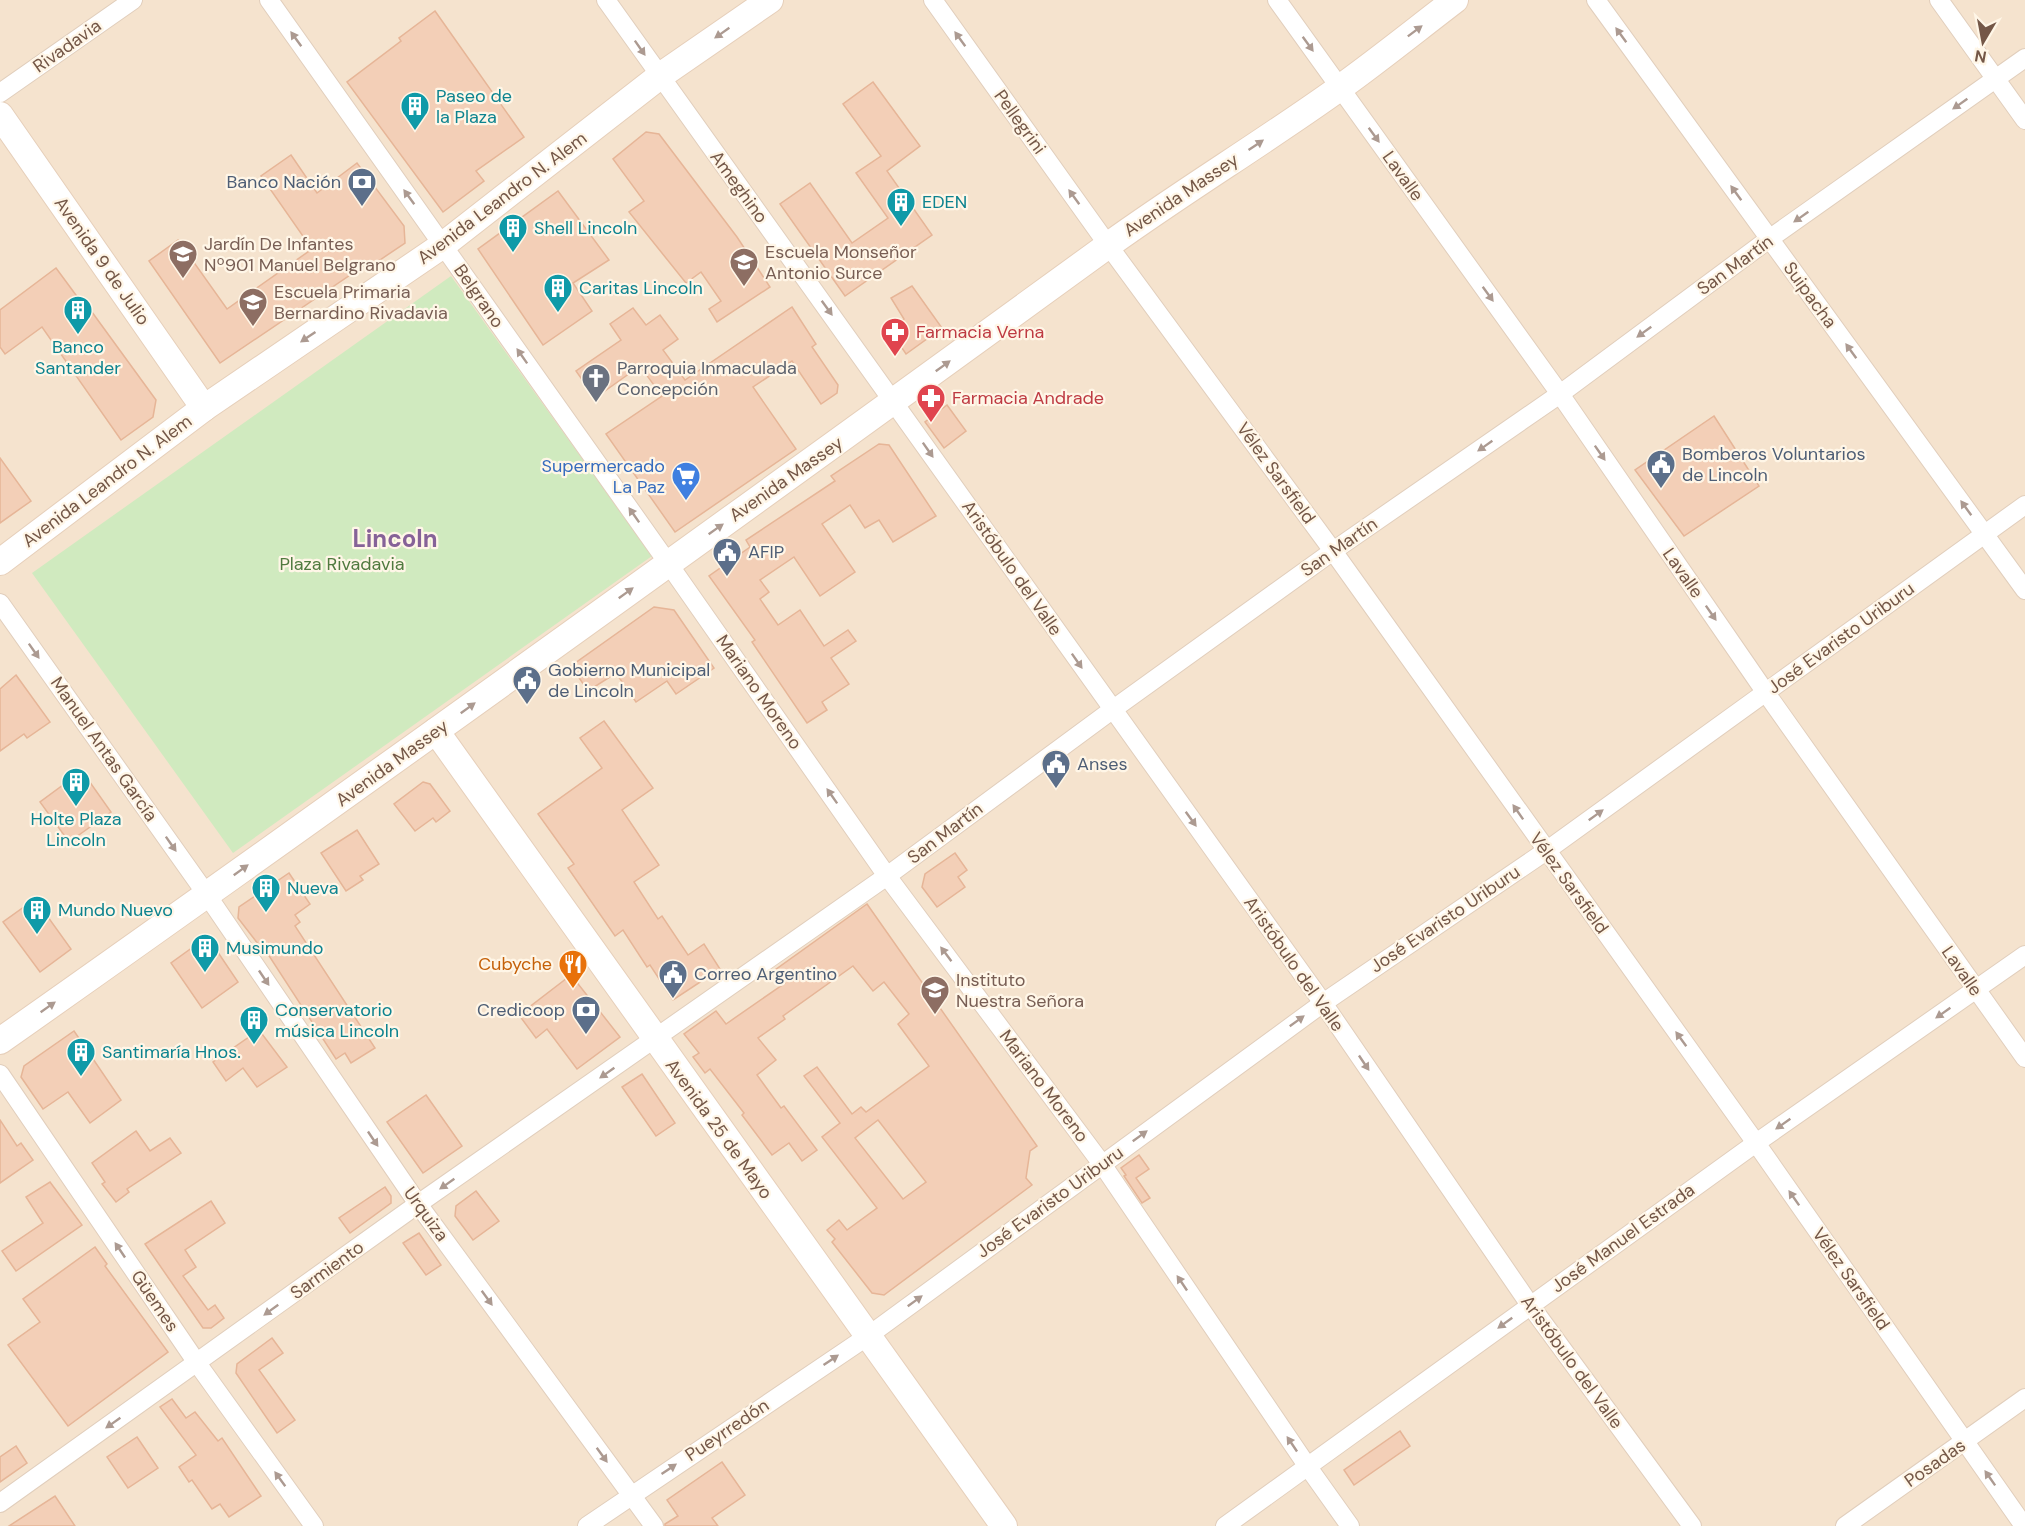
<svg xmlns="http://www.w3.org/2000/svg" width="2025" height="1526" viewBox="0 0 2025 1526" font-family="'DM Sans',sans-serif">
<rect width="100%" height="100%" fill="#fdf2e0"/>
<rect fill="#f5e3ce" x="0" y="0" width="2025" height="1526"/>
<polygon fill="#d0eabf" points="451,276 652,556 233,853 32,573"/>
<g fill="#f3cfb7" stroke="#e6b597" stroke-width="1.5" fill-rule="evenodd">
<polygon points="435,11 524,137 476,171 484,181 443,212 347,82 401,41 399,38"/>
<polygon points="873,82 920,146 887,171 932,235 845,296 780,204 810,183 852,243 888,218 856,173 881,156 843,104"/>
<polygon points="646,132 659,134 737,237 770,287 717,322 709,309 721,301 701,272 686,283 629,212 644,201 613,159"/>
<polygon points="291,155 317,193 357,163 404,226 405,243 374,264 371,261 220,363 149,261 178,240 227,309 312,249 261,176"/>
<polygon points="558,191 609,260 573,283 592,311 543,345 478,249"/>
<polygon points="56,268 87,310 89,308 156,400 153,417 121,440 42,327 5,354 0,347 0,310"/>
<polygon points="912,286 942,328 906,354 889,329 904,319 891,298"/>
<polygon points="792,307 816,344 812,347 838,385 837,393 821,404 792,361 753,387 796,449 675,532 606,434 662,396 640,366 595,398 576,371 621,340 610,324 633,308 646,325 660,315 678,339 663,350 685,380"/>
<polygon points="947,405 966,431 944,448 925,422"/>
<polygon points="1714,416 1759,486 1684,536 1635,470"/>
<polygon points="879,444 889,445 936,516 893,542 879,520 865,528 850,505 822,524 855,572 820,596 794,557 760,580 769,592 760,599 778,625 800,610 824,646 848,630 856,641 831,658 849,684 822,702 827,710 807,723 752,642 755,640 709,576 750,547 746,540 835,481 831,476"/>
<polygon points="0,458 31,501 0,523"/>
<polygon points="654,607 674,610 714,668 676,694 667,681 636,702 616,673 588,691 571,666"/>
<polygon points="16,675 50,722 27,738 24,734 0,751 0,689"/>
<polygon points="604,721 653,788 622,810 659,865 634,882 658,919 662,916 688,955 704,944 720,969 673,1000 650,965 647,967 623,930 615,936 568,868 574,864 538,814 602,768 580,738"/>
<polygon points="82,771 111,812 69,842 40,802"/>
<polygon points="423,782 430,784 450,811 436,822 433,818 415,831 394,804"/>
<polygon points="357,830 379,864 360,876 363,880 346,891 321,853"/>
<polygon points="955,853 967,870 958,877 965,887 937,907 922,887 925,874"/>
<polygon points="289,873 310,904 295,915 300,922 295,926 375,1048 351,1063 345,1053 336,1059 264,948 262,949 238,918 239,907"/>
<polygon points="35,899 71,949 40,972 3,922"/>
<path d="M 867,904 L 1037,1146 L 1030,1151 L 1026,1178 L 1032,1185 L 884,1295 L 872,1293 L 832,1242 L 835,1239 L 827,1230 L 839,1220 L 847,1230 L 877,1208 L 822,1137 L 840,1123 L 804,1076 L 817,1067 L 852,1114 L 861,1107 L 866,1112 L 929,1066 L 898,1024 L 909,1014 L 884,982 L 873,991 L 853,966 L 783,1016 L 785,1019 L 758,1038 L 776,1060 L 757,1075 L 781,1108 L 784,1106 L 817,1150 L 802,1161 L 789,1143 L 772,1155 L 742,1115 L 744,1113 L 710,1069 L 705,1073 L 693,1057 L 699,1053 L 684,1034 L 716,1011 L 726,1024 L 785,983 L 775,970 ZM 878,1120 L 926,1182 L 903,1199 L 855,1138 Z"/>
<polygon points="200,942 213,945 238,982 202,1008 171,963"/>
<polygon points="571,975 620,1037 577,1069 547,1029 536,1038 519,1015"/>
<polygon points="259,1030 287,1067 257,1087 243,1068 226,1081 213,1062"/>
<polygon points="74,1031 121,1100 90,1123 68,1092 43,1109 21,1077 24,1066"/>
<polygon points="642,1074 675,1123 656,1136 622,1087"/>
<polygon points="426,1095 462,1146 423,1173 387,1122"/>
<polygon points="0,1120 17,1146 21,1143 33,1160 0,1183"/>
<polygon points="136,1131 150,1151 170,1138 181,1153 127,1189 129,1192 116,1202 102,1184 105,1182 92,1163"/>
<polygon points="1139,1155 1149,1169 1136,1178 1150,1198 1142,1203 1124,1176 1126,1175 1121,1168"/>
<polygon points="50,1182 82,1225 16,1271 2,1251 43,1223 26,1197"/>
<polygon points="385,1187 391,1196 391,1203 350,1233 339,1218"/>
<polygon points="476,1191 499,1221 473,1240 455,1216 456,1206"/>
<polygon points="211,1201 225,1223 185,1250 196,1267 183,1276 208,1310 215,1305 224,1318 211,1328 203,1328 145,1244"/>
<polygon points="419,1233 441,1265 426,1275 403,1243"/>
<polygon points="95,1247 107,1264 105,1266 168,1352 68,1426 8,1345 40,1322 23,1299"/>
<polygon points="272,1338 283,1353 259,1370 295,1420 277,1433 236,1373 237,1364"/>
<polygon points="172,1399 186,1418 195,1412 218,1441 222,1438 261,1496 229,1517 220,1504 212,1509 192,1480 189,1482 179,1467 196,1455 160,1407"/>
<polygon points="1400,1431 1410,1446 1354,1485 1344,1470"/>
<polygon points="137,1437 158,1468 128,1488 107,1457"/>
<polygon points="16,1446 27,1463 0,1482 0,1457"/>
<polygon points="722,1462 745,1495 712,1518 718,1526 665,1526 665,1524 678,1516 667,1500"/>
<polygon points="55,1496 75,1526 9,1526"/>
</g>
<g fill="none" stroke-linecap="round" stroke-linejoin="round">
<g stroke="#e1cebc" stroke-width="20">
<g id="minor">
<polyline points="269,0 668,563 887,876 1102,1164 1308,1467 1350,1526"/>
<polyline points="606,0 1323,1003 1530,1305 1692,1526"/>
<polyline points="933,0 1108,245 1333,551 1756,1143 2024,1526"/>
<polyline points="1277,0 1560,394 1766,693 2025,1058"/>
<polyline points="1596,0 2025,590"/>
<polyline points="1939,0 2025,120"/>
<polyline points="0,93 133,0"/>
<polyline points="0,603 207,895 418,1204 654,1526"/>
<polyline points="0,1074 197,1363 314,1526"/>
<polyline points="0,1503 418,1204 887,876 1112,710 1333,551 1560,394 1769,239 2025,58"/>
<polyline points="587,1526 868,1336 1323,1003 1546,851 2025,505"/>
<polyline points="1225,1526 1756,1143 2025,955"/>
<polyline points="1845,1526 2025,1398"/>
</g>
</g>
<g stroke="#e6cfba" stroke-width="28">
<g id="secondary">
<polyline points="0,115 204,408"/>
<polyline points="0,562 204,408 443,245 660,76 770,0"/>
<polyline points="436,731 1004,1526"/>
<path d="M 0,1041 C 370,780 737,515 1103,249 C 1180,193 1263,143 1341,87 C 1380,59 1417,29 1455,0"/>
</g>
</g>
<use href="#minor" stroke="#fff" stroke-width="18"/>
<use href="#secondary" stroke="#fff" stroke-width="26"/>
</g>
<defs><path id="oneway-solid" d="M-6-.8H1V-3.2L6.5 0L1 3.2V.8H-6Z" transform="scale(1.5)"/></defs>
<g fill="#ac9a91">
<use href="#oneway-solid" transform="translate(1415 31) rotate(-37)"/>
<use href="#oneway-solid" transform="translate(722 33) rotate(145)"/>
<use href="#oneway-solid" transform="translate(1621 35) rotate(-126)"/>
<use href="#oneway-solid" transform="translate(296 39) rotate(-126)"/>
<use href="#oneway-solid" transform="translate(960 39) rotate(-126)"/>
<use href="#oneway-solid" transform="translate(1308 44) rotate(54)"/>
<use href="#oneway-solid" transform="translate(640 48) rotate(55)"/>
<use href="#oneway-solid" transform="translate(1960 104) rotate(145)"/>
<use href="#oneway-solid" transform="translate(1374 135) rotate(54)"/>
<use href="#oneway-solid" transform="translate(1256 145) rotate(-34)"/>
<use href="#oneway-solid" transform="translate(1736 193) rotate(-126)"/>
<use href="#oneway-solid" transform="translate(409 197) rotate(-126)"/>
<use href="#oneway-solid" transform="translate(1074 197) rotate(-126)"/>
<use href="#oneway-solid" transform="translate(1801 217) rotate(145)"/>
<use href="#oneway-solid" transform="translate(1488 294) rotate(54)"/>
<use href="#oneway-solid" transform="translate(827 308) rotate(54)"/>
<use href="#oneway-solid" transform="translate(1644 332) rotate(144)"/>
<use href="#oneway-solid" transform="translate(308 337) rotate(146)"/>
<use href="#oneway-solid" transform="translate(1851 351) rotate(-126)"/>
<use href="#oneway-solid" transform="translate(522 356) rotate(-125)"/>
<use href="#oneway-solid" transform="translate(943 366) rotate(-36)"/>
<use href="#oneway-solid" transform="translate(1485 446) rotate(145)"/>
<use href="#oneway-solid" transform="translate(928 450) rotate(55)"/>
<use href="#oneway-solid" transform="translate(1600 453) rotate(55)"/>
<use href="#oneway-solid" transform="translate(1966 508) rotate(-126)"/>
<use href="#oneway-solid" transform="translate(634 515) rotate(-125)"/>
<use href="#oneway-solid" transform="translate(716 529) rotate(-35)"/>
<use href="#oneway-solid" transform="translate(626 593) rotate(-36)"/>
<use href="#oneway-solid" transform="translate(1711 613) rotate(55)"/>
<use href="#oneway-solid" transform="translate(34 651) rotate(55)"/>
<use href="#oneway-solid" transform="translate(1077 661) rotate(55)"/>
<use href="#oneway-solid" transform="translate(468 708) rotate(-36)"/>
<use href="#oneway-solid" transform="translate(832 796) rotate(-125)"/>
<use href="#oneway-solid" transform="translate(1518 812) rotate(-125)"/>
<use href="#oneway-solid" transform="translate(1596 815) rotate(-36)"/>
<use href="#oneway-solid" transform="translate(1191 819) rotate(54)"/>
<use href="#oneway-solid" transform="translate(171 844) rotate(55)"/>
<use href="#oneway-solid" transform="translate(241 870) rotate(-36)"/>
<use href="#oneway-solid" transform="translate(946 954) rotate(-127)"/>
<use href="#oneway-solid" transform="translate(264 978) rotate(56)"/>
<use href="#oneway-solid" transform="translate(48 1007) rotate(-35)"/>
<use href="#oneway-solid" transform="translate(1943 1013) rotate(145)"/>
<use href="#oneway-solid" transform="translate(1297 1021) rotate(-36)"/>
<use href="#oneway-solid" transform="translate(1681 1039) rotate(-126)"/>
<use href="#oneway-solid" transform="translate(1364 1063) rotate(56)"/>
<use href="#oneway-solid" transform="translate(607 1073) rotate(145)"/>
<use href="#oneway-solid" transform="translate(1783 1124) rotate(145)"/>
<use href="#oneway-solid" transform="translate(1140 1136) rotate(-36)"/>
<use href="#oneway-solid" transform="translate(373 1139) rotate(56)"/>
<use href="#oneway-solid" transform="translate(447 1184) rotate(145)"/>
<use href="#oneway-solid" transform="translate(1794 1198) rotate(-125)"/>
<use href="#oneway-solid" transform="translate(120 1250) rotate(-124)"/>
<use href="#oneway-solid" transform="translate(1182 1283) rotate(-124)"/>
<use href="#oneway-solid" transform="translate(487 1298) rotate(54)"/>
<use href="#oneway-solid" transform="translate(915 1301) rotate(-36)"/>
<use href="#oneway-solid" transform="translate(271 1310) rotate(144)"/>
<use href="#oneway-solid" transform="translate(1505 1323) rotate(144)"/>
<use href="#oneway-solid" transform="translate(831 1360) rotate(-34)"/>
<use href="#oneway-solid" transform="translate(113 1423) rotate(145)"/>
<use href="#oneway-solid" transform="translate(1292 1444) rotate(-124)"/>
<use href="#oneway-solid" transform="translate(602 1455) rotate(54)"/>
<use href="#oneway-solid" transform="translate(669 1469) rotate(-34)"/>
<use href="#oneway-solid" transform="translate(1990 1478) rotate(-125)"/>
<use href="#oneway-solid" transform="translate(280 1479) rotate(-126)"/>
</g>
<defs>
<g id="building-pin" transform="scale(1.5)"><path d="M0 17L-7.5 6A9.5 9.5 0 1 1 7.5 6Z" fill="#0f9aa8" stroke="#fff6e7"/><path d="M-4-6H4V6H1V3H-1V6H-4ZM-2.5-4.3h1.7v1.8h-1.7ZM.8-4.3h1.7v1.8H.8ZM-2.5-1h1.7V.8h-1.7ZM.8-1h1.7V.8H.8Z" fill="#fff"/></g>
<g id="bank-pin" transform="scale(1.5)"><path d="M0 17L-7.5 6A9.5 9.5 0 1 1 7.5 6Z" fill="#5c6f8a" stroke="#fff6e7"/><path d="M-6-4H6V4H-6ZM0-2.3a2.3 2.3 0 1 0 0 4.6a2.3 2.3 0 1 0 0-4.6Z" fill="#fff"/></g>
<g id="school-pin" transform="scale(1.5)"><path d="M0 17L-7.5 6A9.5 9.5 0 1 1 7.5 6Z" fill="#8d6e63" stroke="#fff6e7"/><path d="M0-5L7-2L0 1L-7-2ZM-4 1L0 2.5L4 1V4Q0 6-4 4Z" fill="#fff"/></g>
<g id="pharmacy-pin" transform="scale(1.5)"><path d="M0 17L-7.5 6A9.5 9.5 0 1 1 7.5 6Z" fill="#e0444e" stroke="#fff6e7"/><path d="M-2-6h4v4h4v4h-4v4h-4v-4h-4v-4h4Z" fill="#fff"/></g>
<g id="church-pin" transform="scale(1.5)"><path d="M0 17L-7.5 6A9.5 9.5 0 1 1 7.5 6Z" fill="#6b7280" stroke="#fff6e7"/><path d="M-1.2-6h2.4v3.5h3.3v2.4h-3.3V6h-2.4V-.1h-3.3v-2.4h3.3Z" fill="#fff"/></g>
<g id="civic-pin" transform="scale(1.5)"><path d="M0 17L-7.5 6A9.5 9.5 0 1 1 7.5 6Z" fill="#5c6f8a" stroke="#fff6e7"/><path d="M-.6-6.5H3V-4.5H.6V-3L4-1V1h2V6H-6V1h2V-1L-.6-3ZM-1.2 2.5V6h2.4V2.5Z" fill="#fff"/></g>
<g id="supermarket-pin" transform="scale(1.5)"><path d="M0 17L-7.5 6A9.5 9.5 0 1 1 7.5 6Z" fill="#3f7fe0" stroke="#fff6e7"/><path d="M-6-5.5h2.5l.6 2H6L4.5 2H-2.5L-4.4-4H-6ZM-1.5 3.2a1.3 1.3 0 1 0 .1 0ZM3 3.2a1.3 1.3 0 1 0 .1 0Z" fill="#fff"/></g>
<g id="restaurant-pin" transform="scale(1.5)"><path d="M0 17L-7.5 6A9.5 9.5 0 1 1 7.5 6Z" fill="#e8710a" stroke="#fff6e7"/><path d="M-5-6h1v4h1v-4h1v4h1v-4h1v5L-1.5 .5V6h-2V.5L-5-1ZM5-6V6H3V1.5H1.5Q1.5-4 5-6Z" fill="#fff"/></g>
</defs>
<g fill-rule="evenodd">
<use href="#building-pin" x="415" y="106"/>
<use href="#bank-pin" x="362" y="182"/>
<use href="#building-pin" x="901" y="202"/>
<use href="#building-pin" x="513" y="228"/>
<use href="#school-pin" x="183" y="254"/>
<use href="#school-pin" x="744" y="262"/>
<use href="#building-pin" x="558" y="288"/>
<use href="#school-pin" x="253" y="302"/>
<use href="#building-pin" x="78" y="310"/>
<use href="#pharmacy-pin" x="895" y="332"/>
<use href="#church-pin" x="596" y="378"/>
<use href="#pharmacy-pin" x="931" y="398"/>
<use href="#civic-pin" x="1661" y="464"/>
<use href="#supermarket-pin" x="686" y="476"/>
<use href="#civic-pin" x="727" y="552"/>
<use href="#civic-pin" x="527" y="680"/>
<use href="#civic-pin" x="1056" y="764"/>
<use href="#building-pin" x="76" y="782"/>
<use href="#building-pin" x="266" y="888"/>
<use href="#building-pin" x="37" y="910"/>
<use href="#building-pin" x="205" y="948"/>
<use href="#restaurant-pin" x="573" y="964"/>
<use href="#civic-pin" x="673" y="974"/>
<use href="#school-pin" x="935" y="990"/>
<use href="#bank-pin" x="586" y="1010"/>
<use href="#building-pin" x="254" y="1020"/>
<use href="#building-pin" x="81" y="1052"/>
</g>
<g text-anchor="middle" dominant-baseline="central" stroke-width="4.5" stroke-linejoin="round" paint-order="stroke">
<g font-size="18" fill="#745747" stroke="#fff6e7">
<text transform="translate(67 46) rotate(-35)">Rivadavia</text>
<text transform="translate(1020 122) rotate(54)">Pellegrini</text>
<text transform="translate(1403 176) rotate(54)">Lavalle</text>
<text transform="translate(739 187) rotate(54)">Ameghino</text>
<text transform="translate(1181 195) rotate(-34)">Avenida Massey</text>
<text transform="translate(502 198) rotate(-37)">Avenida Leandro N. Alem</text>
<text transform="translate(102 261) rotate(55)">Avenida 9 de Julio</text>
<text transform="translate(1735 265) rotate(-36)">San Martín</text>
<text transform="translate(1810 295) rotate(54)">Suipacha</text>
<text transform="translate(479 296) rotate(55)">Belgrano</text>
<text transform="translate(1276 473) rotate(54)">Vélez Sarsfield</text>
<text transform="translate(786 479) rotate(-35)">Avenida Massey</text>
<text transform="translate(107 481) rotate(-37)">Avenida Leandro N. Alem</text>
<text transform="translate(1339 547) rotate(-35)">San Martín</text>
<text transform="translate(1012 568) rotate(55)">Aristóbulo del Valle</text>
<text transform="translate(1683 573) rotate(55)">Lavalle</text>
<text transform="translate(1841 638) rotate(-36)">José Evaristo Uriburu</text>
<text transform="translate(759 692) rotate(55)">Mariano Moreno</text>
<text transform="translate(104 749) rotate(55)">Manuel Antas García</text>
<text transform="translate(392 763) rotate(-36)">Avenida Massey</text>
<text transform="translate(945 833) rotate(-37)">San Martín</text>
<text transform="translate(1569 883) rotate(54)">Vélez Sarsfield</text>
<text transform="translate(1445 919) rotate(-34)">José Evaristo Uriburu</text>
<text transform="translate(1294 964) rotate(55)">Aristóbulo del Valle</text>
<text transform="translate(1962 971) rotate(55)">Lavalle</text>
<text transform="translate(1044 1086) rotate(53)">Mariano Moreno</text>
<text transform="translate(719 1129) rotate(54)">Avenida 25 de Mayo</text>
<text transform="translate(1050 1202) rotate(-36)">José Evaristo Uriburu</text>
<text transform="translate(426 1214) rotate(54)">Urquiza</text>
<text transform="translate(1623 1238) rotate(-36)">José Manuel Estrada</text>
<text transform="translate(327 1270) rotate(-36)">Sarmiento</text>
<text transform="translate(1851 1279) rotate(55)">Vélez Sarsfield</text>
<text transform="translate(155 1301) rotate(56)">Güemes</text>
<text transform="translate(1572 1362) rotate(54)">Aristóbulo del Valle</text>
<text transform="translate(727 1430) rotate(-34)">Pueyrredón</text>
<text transform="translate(1935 1463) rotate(-35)">Posadas</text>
</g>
<g font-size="18" fill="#0d838f" stroke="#fff6e7" text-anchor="start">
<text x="436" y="96">Paseo de<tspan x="436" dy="21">la Plaza</tspan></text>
<text x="922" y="202">EDEN</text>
<text x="534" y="228">Shell Lincoln</text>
<text x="579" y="288">Caritas Lincoln</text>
<text x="78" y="347" text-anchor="middle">Banco<tspan x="78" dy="21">Santander</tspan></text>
<text x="76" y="819" text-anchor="middle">Holte Plaza<tspan x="76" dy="21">Lincoln</tspan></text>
<text x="287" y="888">Nueva</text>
<text x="58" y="910">Mundo Nuevo</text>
<text x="226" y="948">Musimundo</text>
<text x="275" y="1010">Conservatorio<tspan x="275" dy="21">música Lincoln</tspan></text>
<text x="102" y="1052">Santimaría Hnos.</text>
</g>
<g font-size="18" fill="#4e5e75" stroke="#fff6e7" text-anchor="start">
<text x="341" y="182" text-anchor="end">Banco Nación</text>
<text x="1682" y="454">Bomberos Voluntarios<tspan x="1682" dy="21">de Lincoln</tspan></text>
<text x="748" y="552">AFIP</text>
<text x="548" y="670">Gobierno Municipal<tspan x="548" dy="21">de Lincoln</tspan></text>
<text x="1077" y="764">Anses</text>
<text x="694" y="974">Correo Argentino</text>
<text x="565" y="1010" text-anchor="end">Credicoop</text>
</g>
<g font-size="18" fill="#785e54" stroke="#fff6e7" text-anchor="start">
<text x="204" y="244">Jardín De Infantes<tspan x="204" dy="21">Nº901 Manuel Belgrano</tspan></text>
<text x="765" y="252">Escuela Monseñor<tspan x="765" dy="21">Antonio Surce</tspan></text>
<text x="274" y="292">Escuela Primaria<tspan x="274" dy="21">Bernardino Rivadavia</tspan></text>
<text x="956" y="980">Instituto<tspan x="956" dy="21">Nuestra Señora</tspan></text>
</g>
<g font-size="18" fill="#be3a42" stroke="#fff6e7" text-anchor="start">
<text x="916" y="332">Farmacia Verna</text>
<text x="952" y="398">Farmacia Andrade</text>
</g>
<g font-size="18" fill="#5b616d" stroke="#fff6e7" text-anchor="start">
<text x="617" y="368">Parroquia Inmaculada<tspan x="617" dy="21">Concepción</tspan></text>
</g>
<g font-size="18" fill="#366cbe" stroke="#fff6e7" text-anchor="end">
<text x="665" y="466">Supermercado<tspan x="665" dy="21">La Paz</tspan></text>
</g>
<g font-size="18" fill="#507a3f" stroke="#fff6e7">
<text x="342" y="564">Plaza Rivadavia</text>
</g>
<g font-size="18" fill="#c56008" stroke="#fff6e7" text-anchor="end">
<text x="552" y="964">Cubyche</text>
</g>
<g font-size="24" font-weight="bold" fill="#866298" stroke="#fff6e7">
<text x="395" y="538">Lincoln</text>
</g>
</g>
<g transform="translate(1983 42) rotate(190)" stroke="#fff6e7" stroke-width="4.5" paint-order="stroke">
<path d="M0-4.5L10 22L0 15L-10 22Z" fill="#745747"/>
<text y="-9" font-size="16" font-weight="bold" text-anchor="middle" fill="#745747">N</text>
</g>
</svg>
